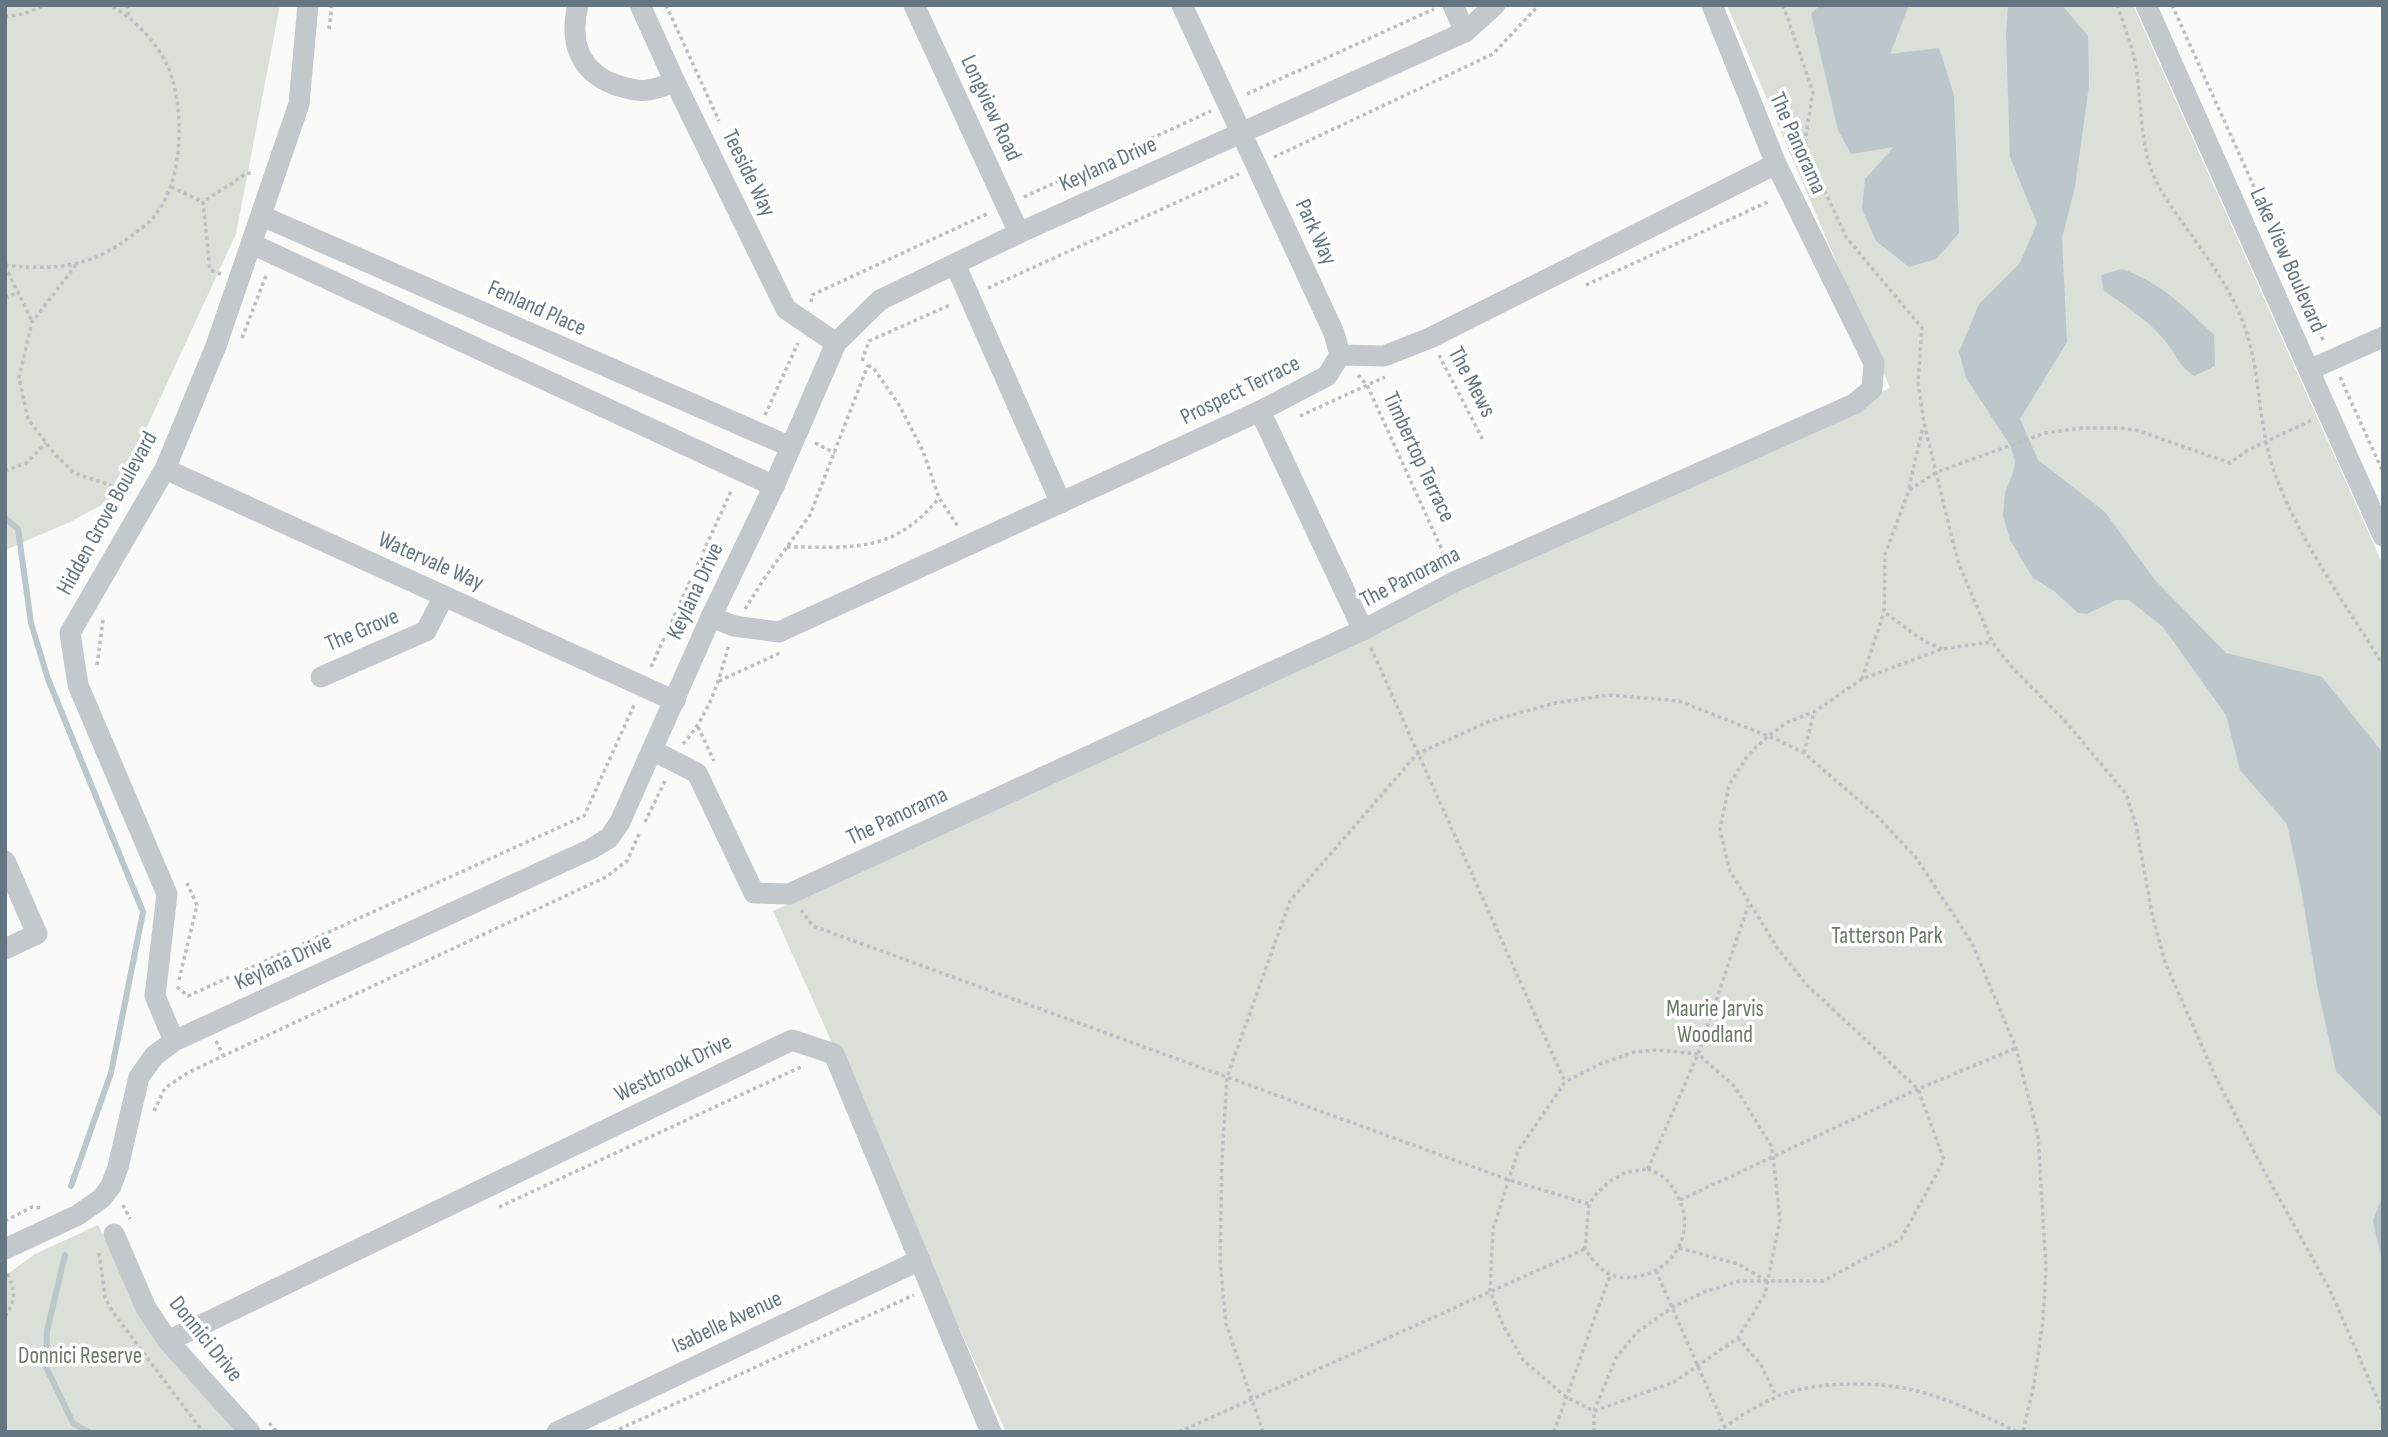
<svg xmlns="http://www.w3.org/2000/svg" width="2388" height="1437" viewBox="0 0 2388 1437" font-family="'Sofia Sans Condensed',sans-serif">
<rect width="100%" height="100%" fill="#fafaf8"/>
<g fill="#dadfd7">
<polygon points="5,5 280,5 236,234 114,498 70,522 5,550"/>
<polygon points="1727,5 2133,5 2383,565 2383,1432 1006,1432 773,911 1890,388"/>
<polygon points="98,1225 148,1326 239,1432 5,1432 5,1276 35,1254"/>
</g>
<g fill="#bbc7cb">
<polygon points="1820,5 1909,5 1890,54 1939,48 1954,95 1959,233 1936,259 1909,267 1876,241 1862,209 1865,179 1894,147 1851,154 1838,130 1811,14"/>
<polygon points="2008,5 2062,5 2088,36 2089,85 2075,187 2062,238 2067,342 2020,419 2038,460 2105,512 2154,579 2226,653 2322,677 2383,753 2383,1119 2336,1071 2317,985 2301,889 2287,824 2240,770 2226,715 2163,627 2129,600 2116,600 2087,614 2078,613 2054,591 2033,578 2010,540 2003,516 2005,493 2014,470 2015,461 2010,445 1966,378 1959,352 1979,304 2020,263 2037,223 2010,157 2006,34"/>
<path d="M 2122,269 C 2160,282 2186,308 2214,335 L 2215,366 L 2194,376 C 2176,362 2180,361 2169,346 C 2153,323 2127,307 2104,291 L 2101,275 Z"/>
<polygon points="2383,1195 2383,1266 2373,1221"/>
</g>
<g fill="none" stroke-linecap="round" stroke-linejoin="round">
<g stroke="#bbc7cb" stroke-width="6">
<polyline points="5,518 18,529 31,623 48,679 143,912 111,1073 71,1186"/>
<polyline points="65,1255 47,1331 46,1367 73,1423 88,1432"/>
</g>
<g stroke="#bbbfc2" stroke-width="3.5" stroke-dasharray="3.5 3.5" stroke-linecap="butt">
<polyline points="127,5 129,18"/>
<polyline points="666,5 719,121"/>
<polyline points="1783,5 1813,92 1804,146 1846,237 1922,328 1918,382 1924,423 1958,562 1992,642 2011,666 2067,723 2126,794 2136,825 2152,914 2165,962 2216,1078 2263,1169 2330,1290 2383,1412"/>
<path d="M 2117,5 C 2124,25 2132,45 2136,66 C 2141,100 2140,133 2150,166 C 2157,188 2171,206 2184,225 C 2204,253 2227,283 2240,315 C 2262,365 2256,420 2274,471 C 2297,537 2346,605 2383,665"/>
<polyline points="2172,5 2324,342"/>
<polyline points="5,17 22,14 47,5"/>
<polyline points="329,29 332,5"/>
<polyline points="1247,94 1434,9"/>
<polyline points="1274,157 1493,54 1539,5"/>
<polyline points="171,187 203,202"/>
<polyline points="1024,197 1211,111"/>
<path d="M 5,265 C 54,271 92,267 131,236 C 138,230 147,225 152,219 C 182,186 184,122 173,81 C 166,52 135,17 109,5"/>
<polyline points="76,265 32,322 19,378 28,419 53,452 74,473 131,492"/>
<polyline points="5,266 32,321"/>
<polyline points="221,274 210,270 203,202 247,173 253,174"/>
<polyline points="1586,285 1770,201"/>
<polyline points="988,288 1239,174"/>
<polyline points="5,298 19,292"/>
<polyline points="811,302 812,295 989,213"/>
<polyline points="242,338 267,273"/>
<polyline points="1439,355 1484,442"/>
<polyline points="862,361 869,341 952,304"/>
<polyline points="868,365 874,369 898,403 923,451 939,498 959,528"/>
<polyline points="1358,375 1367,385 1448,563"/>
<polyline points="2340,377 2383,472"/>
<polyline points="765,415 798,343"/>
<polyline points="1300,416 1385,377"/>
<polyline points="815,443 835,453"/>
<polyline points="5,471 26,463 46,443"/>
<polyline points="1909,488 1923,427"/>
<path d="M 787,547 C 853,547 893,554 939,498"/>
<polyline points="745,609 766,576 810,515 868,365"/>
<polyline points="1371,648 1565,1082 1518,1151 1493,1229 1490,1291 1503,1325 1523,1360 1566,1397 1594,1411 1674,1382 1738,1338 1765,1294 1780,1220 1772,1147 1735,1087 1698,1054 1657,1050 1634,1052 1600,1064 1565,1082"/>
<polyline points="1942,649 1924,641 1884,612 1885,554 1909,490 1937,472 2045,433 2082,428 2122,428 2139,431 2230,463 2248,450 2312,420"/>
<polyline points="97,665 103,620"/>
<polyline points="651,667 732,489"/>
<polyline points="1862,679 1884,612"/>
<polyline points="719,681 780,653"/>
<polyline points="698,727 714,761"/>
<path d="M 683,744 C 709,715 719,681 729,644"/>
<polyline points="1804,753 1814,712"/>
<polyline points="645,822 666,779"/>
<polyline points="801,910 813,926 1509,1180 1589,1204"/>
<polyline points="179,980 197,905 187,883"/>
<polyline points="177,987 188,996 584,816 635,703"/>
<polyline points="216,1041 223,1055"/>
<polyline points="154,1111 165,1088 189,1072 606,877 627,861 640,832"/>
<path d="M 1648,1169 C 1654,1172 1662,1175 1667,1180 C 1670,1183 1673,1189 1676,1193 C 1698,1230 1675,1273 1633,1277 C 1626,1278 1619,1278 1612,1275 C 1600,1271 1592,1259 1585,1249 L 1589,1204 L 1597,1193 L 1610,1181 L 1626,1172 Z"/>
<polyline points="1648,1169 1698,1054 1748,906"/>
<polyline points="1680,1200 1918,1089 2016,1048"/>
<polyline points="123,1205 130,1219"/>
<polyline points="499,1207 803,1066"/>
<polyline points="5,1221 32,1207 42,1208"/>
<polyline points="1679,1248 1738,1264 1765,1280"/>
<polyline points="99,1253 105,1297 112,1311 203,1432"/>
<polyline points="1656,1271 1727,1432"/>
<path d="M 5,1316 C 17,1300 15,1290 7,1272"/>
<polyline points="1738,1338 1761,1365 1776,1396"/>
<polyline points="269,1423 277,1432"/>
<polyline points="613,1432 914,1295"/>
<polyline points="1179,1432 1585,1249"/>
<polyline points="1263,1432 1226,1324 1220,1260 1222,1159 1227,1077 1290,901 1417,754 1490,721 1555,703 1609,695 1679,701 1778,740 1804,753 1878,817 1917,859 1972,943 2016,1048 2038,1135 2046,1268 2043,1320 2034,1384 2023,1432"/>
<polyline points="1554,1432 1610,1275"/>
<polyline points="1594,1432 1594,1411 1616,1358 1637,1332 1673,1307 1704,1292 1740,1281 1823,1281 1901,1239 1944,1160 1918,1089 1806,984 1778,949 1730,871 1720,830 1729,785 1748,755 1767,737 1788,722 1814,712 1862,679 1942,649 1992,642"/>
<path d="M 1718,1432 C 1735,1419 1755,1407 1774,1398 C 1807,1381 1877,1381 1913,1390 C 1949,1398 1984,1416 2018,1432"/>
</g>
<g stroke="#c3c8cc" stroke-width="21">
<path d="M 578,5 C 569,41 579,72 616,85 C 627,88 637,92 648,90 C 657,89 666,85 675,82"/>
<polyline points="640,5 675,82 786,309 836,343"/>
<polyline points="914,5 1019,233"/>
<polyline points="1182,5 1334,333 1340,355"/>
<polyline points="1453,5 1465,32"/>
<polyline points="2146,5 2383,536"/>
<polyline points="262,216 791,447"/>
<polyline points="252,244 774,486"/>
<polyline points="955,264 1061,503"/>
<polyline points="2309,370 2383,337"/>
<polyline points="1260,411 1363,630"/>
<polyline points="165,469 675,701"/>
<polyline points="711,617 734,626 779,632 1260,411 1327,376 1340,355 1384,356 1430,338 1776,164"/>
<polyline points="321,677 426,631 444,596"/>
<polyline points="652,750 697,773 754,893 789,894 1363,630 1456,581 1854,404 1872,389 1874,363 1776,164 1712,5"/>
<polyline points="5,861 37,934 5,949"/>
<polyline points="174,1041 155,996 167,894 78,685 70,633 165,469 216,346 299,104 308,5"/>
<polyline points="114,1234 146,1308 168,1341 250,1432"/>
<polyline points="5,1249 78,1215 102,1198 111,1186 118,1167 139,1077 154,1056 174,1041 591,849 609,838 620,822 711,617 774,486 836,343 880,300 1019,233 1465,32 1495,5"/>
<polyline points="168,1341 792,1040 834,1054 991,1432"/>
<polyline points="557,1432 920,1260"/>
</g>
</g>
<g text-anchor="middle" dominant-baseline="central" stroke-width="7" stroke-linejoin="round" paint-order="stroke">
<g font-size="23" fill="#657683" stroke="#fff">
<text transform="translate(991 108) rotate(65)">Longview Road</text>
<text transform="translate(1798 143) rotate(66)">The Panorama</text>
<text transform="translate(1108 164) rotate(-24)">Keylana Drive</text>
<text transform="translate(749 173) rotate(64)">Teeside Way</text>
<text transform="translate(1316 232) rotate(65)">Park Way</text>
<text transform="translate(2288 260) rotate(66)">Lake View Boulevard</text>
<text transform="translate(537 308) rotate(24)">Fenland Place</text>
<text transform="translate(1472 382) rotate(62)">The Mews</text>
<text transform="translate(1240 390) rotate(-26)">Prospect Terrace</text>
<text transform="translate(1419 457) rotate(65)">Timbertop Terrace</text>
<text transform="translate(107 513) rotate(-61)">Hidden Grove Boulevard</text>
<text transform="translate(431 561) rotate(24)">Watervale Way</text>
<text transform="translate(1410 577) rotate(-27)">The Panorama</text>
<text transform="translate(695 591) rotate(-65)">Keylana Drive</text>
<text transform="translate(362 630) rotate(-23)">The Grove</text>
<text transform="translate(897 816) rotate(-25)">The Panorama</text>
<text transform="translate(283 962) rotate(-25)">Keylana Drive</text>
<text transform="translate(673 1068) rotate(-26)">Westbrook Drive</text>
<text transform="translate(727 1322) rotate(-25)">Isabelle Avenue</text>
<text transform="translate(206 1339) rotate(51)">Donnici Drive</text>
</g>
<g font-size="23" fill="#687a64" stroke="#fff">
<text x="1887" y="936">Tatterson Park</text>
<text x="1715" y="1009">Maurie Jarvis<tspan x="1715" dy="26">Woodland</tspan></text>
<text x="80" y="1356">Donnici Reserve</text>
</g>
</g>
<rect width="2388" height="1437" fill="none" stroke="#657683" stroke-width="14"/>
</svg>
